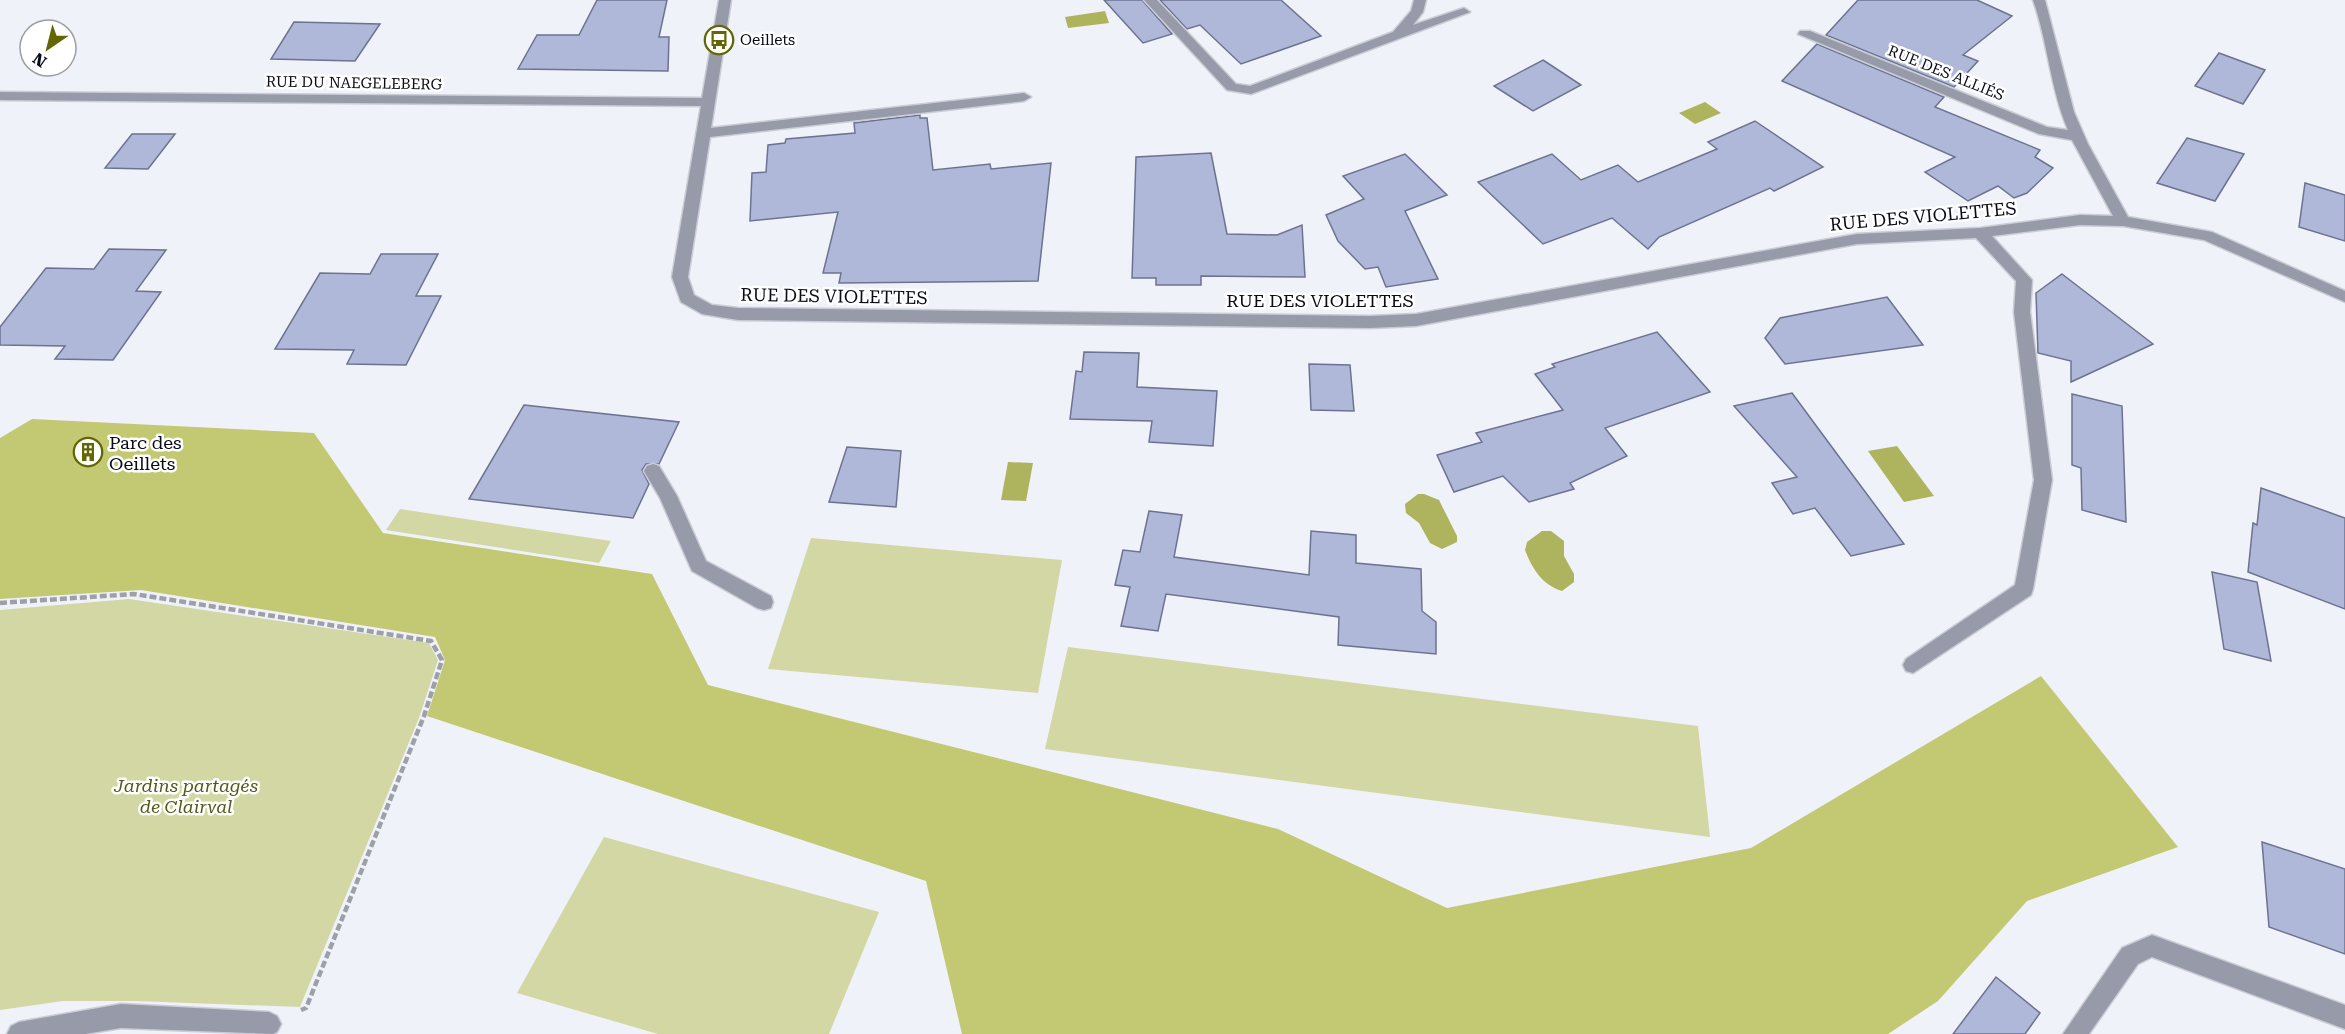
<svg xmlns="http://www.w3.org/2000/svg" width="2345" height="1034" viewBox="0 0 2345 1034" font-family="'Roboto Serif',serif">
<rect width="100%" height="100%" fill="#f0f2f9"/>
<g fill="#d2d7a3">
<polygon points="400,509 611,541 599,563 386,530"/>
<polygon points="811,538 1062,560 1038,693 768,669"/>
<polygon points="129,599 429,643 438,660 419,718 300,1007 136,1001 63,1001 0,1010 0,610"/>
<polygon points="1068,647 1698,726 1710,837 1045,749"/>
<polygon points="604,837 879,912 829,1034 658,1034 517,993"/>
</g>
<polygon fill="#c3c873" points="32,419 314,433 383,533 652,574 708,685 1278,829 1447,908 1751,848 2041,676 2178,847 2027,901 1938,1001 1888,1034 962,1034 926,881 427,716 445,660 435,637 141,590 0,599 0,438"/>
<g fill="#aeb35e">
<polygon points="1105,11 1109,23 1068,28 1065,17"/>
<polygon points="1705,102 1721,113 1695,124 1679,113"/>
<polygon points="1897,446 1934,496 1904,502 1868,451"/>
<polygon points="1008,462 1033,463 1026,501 1001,500"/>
<polygon points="1418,494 1424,494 1439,500 1457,536 1457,542 1442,549 1430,543 1419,523 1406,513 1405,504"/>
<path d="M 1542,531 L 1551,531 L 1564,541 L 1564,556 L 1574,574 L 1574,582 L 1562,591 C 1542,585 1532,568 1525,550 L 1527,542 Z"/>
</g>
<g fill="#b0b8d9" stroke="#6c7391" stroke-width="1.5">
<polygon points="597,0 667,0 659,37 669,37 668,71 518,69 537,35 579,35"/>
<polygon points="1104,0 1142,0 1172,34 1143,43"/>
<polygon points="1160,0 1281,0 1321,36 1241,64 1200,25 1187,29"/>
<polygon points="1858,0 1977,0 2012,16 1963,55 1978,61 1954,87 1826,35"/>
<polygon points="294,22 380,24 355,61 271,59"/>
<polygon points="1817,44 1944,97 1935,107 2040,150 2035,157 2053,168 2027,193 2014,198 1998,186 1968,201 1925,172 1955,157 1782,81"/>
<polygon points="2219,53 2265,70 2243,104 2195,86"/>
<polygon points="1543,60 1581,85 1533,111 1494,86"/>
<polygon points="920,115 920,118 927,118 933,170 990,164 991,169 1051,163 1038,281 839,283 841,273 823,273 838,212 750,221 752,173 766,172 768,145 785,143 786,139 855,133 854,123"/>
<polygon points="1755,121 1823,167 1774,191 1770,188 1659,237 1648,249 1612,218 1543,244 1478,182 1552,154 1581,180 1618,165 1638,182 1717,149 1708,142"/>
<polygon points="132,134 175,134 148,169 105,168"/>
<polygon points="2187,138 2244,154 2215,201 2157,183"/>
<polygon points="1211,153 1227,234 1277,235 1302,225 1305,277 1201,276 1201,285 1156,285 1156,278 1132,278 1136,157"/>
<polygon points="1405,154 1447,195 1405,211 1438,279 1386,287 1378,267 1365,269 1338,241 1326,215 1364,199 1343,176"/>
<polygon points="2305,183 2345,195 2345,241 2299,227"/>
<polygon points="109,249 166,250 136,291 161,292 113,360 55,359 65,346 0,345 0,327 46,268 94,269"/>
<polygon points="381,254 438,254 416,296 441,296 406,365 347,364 354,350 275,349 320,273 370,274"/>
<polygon points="2062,274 2153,344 2071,382 2071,361 2038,353 2036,293"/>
<polygon points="1887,297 1923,345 1785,364 1765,338 1780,318"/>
<polygon points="1657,332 1710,392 1605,428 1627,456 1570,483 1574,489 1529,502 1503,476 1454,492 1437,455 1482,442 1476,433 1563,410 1535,374 1555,367 1552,364"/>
<polygon points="1084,352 1139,353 1137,387 1217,391 1213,446 1149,442 1152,421 1070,419 1076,371 1082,372"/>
<polygon points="1309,364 1350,365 1354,411 1311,410"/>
<polygon points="1792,393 1840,458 1904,544 1851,556 1815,508 1793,514 1772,483 1797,477 1734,406"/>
<polygon points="2072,394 2122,406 2126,522 2082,510 2081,468 2072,465"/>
<polygon points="524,405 679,422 659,464 646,464 642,470 649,484 633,518 469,499"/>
<polygon points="847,447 901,451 896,507 829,502"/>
<polygon points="2261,488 2345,518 2345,609 2248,572 2253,523 2257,525"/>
<polygon points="1149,511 1182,515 1174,557 1309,575 1311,531 1356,535 1356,563 1421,569 1422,611 1436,622 1436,654 1338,645 1339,617 1166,594 1158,631 1121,626 1130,587 1115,585 1123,550 1140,552"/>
<polygon points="2212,572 2257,582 2271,661 2224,649"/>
<polygon points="2262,842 2345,869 2345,954 2269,927"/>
<polygon points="1996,977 2040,1013 2025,1034 1953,1034"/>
</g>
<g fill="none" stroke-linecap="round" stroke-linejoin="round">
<g stroke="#cbcdd5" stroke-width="3">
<g id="minor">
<path d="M 719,0 L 731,0 L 711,128 L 1024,93 L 1031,97 L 1024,101 L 710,137 L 688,277 L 694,295 L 712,305 L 738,308 L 1370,316 L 1416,314 L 1857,234 L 1980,228 L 2080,215 L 2113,216 L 2072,140 L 2039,134 L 1798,34 L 1800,31 L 1810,31 L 2047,127 L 2068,130 C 2050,88 2048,42 2033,0 L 2045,0 L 2074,112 L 2088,144 L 2128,217 L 2212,232 L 2345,291 L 2345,302 L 2204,240 L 2123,226 L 2080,225 L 1992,236 L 2032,280 L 2030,312 L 2052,480 L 2033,589 L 2031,595 L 1913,673 L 1906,671 L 1903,665 L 1906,659 L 2015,585 L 2034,480 L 2014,312 L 2016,281 L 1976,238 L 1857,244 L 1416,326 L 1370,328 L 738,320 L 702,314 L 681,302 L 672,277 L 701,106 L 0,100 L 0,92 L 702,98 Z"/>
<polygon points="1144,0 1157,0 1236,84 1250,86 1393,32 1411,11 1414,0 1426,0 1423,12 1413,25 1464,8 1470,12 1251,94 1227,90"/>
<polygon points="653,464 659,466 677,496 706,561 771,596 773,602 771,608 764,610 757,608 692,571 660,498 644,471 647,466"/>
<polygon points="2152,935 2345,1005 2345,1029 2152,957 2138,964 2089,1034 2063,1034 2122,948"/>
<polygon points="121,1004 269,1012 277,1016 281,1024 277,1032 273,1034 121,1028 85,1034 7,1034 11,1026 19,1022"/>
</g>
</g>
<polyline stroke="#9ea0a9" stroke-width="4.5" stroke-dasharray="7 3" stroke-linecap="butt" points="0,603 134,594 431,641 442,660 424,716 306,1008 301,1010"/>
<use href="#minor" fill="#979aa9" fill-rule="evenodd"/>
</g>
<defs>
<g id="bus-ring" transform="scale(1.5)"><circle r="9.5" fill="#fff" stroke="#636602" stroke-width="1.5"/><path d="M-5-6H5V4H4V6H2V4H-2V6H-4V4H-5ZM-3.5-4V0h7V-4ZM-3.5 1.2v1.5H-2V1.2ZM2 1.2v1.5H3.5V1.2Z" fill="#636602"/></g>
<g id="building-ring" transform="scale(1.5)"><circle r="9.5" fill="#fff" stroke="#636602" stroke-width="1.5"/><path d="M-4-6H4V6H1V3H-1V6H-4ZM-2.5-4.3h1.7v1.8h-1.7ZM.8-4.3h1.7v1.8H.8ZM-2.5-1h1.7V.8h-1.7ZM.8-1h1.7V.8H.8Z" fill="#636602"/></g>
</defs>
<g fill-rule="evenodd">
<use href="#bus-ring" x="719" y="40"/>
<use href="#building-ring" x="88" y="452"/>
</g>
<g text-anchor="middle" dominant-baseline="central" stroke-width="5" stroke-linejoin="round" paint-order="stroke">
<g font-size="15" fill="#090b16" stroke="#fff" text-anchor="start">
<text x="740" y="40">Oeillets</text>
</g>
<g font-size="15" fill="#090b16" stroke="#fff">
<text transform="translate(1946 73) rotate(22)">RUE DES ALLIÉS</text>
<text transform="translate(354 83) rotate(1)">RUE DU NAEGELEBERG</text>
</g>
<g font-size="18" fill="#090b16" stroke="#fff">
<text transform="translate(1923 216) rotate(-5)">RUE DES VIOLETTES</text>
<text transform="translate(834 296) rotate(1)">RUE DES VIOLETTES</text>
<text x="1320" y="300">RUE DES VIOLETTES</text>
</g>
<g font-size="18" fill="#090b16" stroke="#fff" text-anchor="start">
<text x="109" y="442">Parc des<tspan x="109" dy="21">Oeillets</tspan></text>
</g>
<g font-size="18" font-style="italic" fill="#56591a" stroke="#fff">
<text x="186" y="785">Jardins partagés<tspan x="186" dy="21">de Clairval</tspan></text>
</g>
</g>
<g transform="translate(48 48) rotate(215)"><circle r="28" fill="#ffffff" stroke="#9d9da2" stroke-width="1.5"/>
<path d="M0-4.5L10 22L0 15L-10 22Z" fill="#636602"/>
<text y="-9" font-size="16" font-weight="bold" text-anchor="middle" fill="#090b16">N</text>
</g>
</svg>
